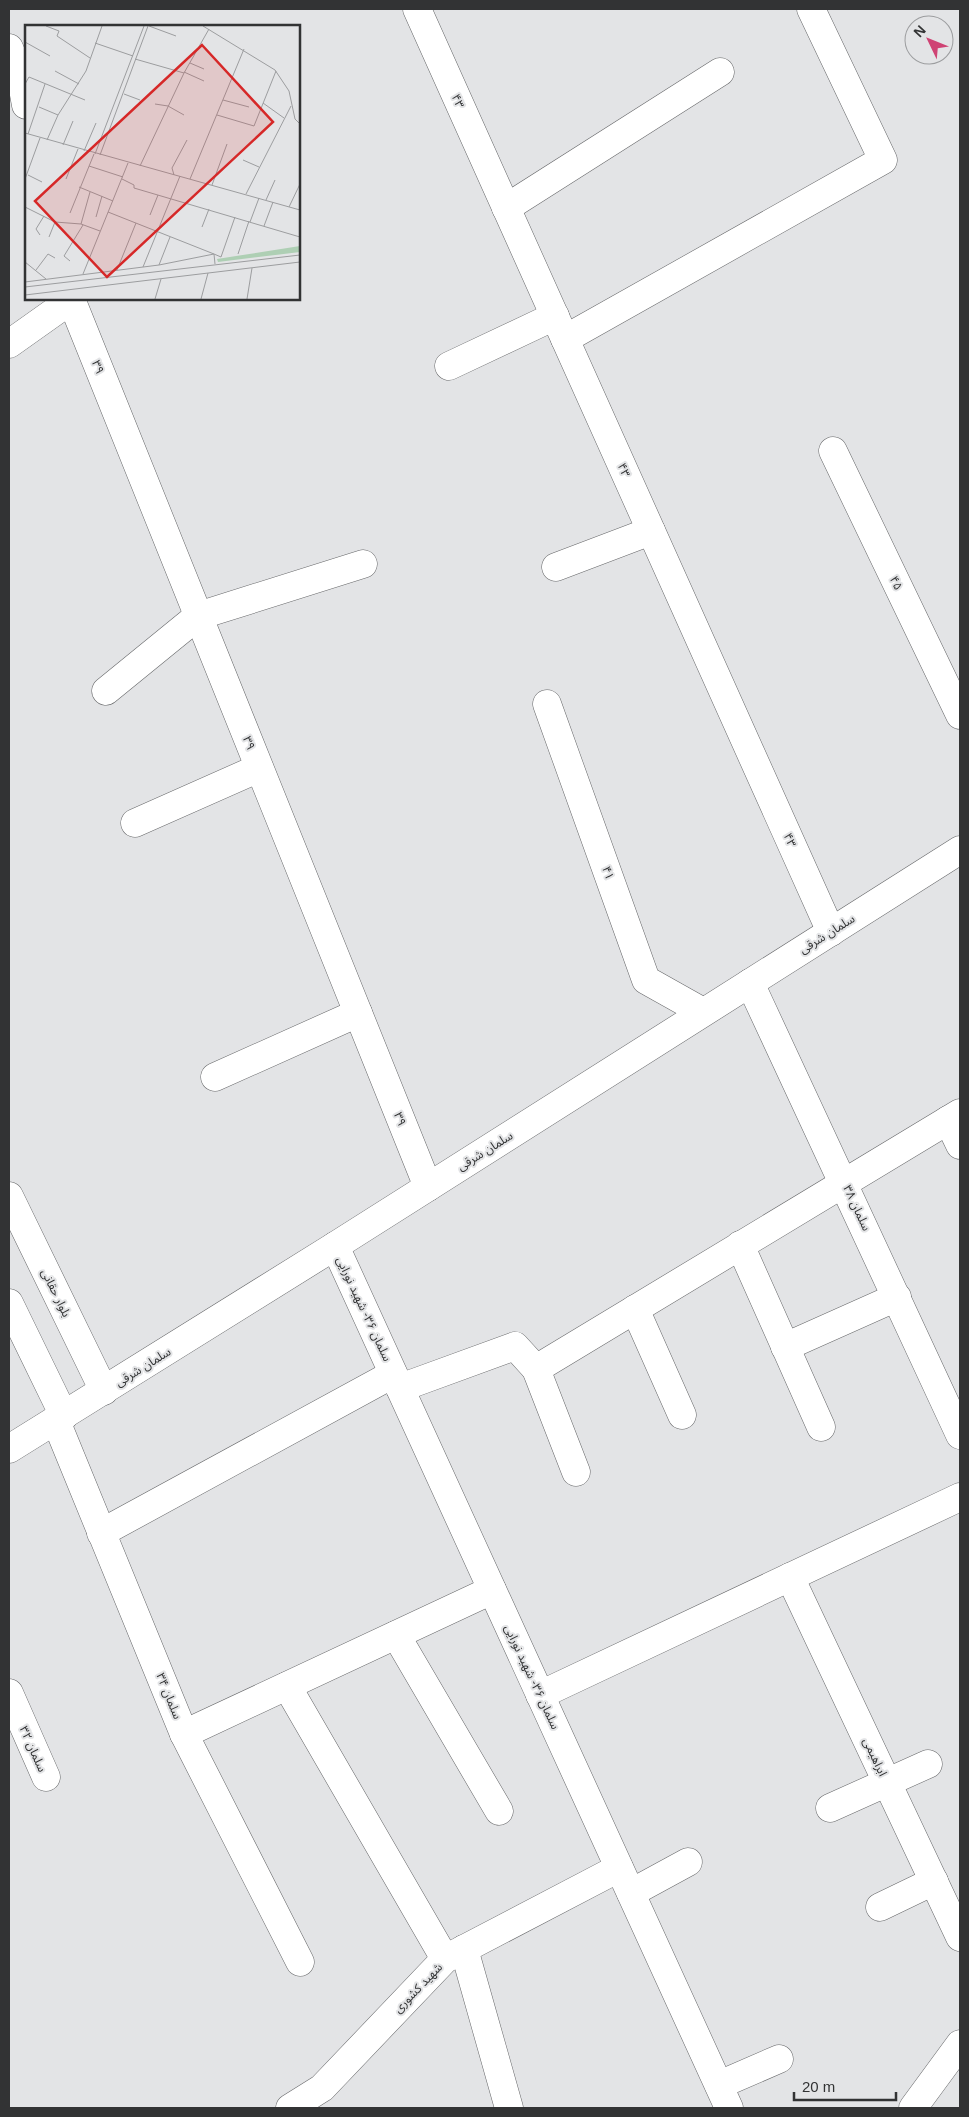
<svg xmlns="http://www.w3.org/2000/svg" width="969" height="2117" viewBox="0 0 969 2117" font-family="Helvetica,'Noto Sans Arabic',sans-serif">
<rect width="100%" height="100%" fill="#e3e4e6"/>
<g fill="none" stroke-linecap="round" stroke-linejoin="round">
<g stroke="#666769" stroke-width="29">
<g id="minor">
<polyline points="417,9 831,932"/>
<polyline points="9,48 20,73 26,105"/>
<polyline points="506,208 720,72"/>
<polyline points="71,299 428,1187"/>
<polyline points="565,339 883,160 811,9"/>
<polyline points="9,344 71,300"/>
<polyline points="449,366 555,316"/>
<polyline points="833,451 960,715"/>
<polyline points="556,567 651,531"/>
<polyline points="106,691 198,616 363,564"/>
<polyline points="547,704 646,980 703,1012"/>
<polyline points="135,823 259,768"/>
<polyline points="750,983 960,1435"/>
<polyline points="215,1077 358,1013"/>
<polyline points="948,1120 960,1145"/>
<polyline points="9,1196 104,1391"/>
<polyline points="740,1245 821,1427"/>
<polyline points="335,1246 729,2108"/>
<polyline points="9,1303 64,1416"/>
<polyline points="635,1309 682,1415"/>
<polyline points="785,1347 897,1297"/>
<polyline points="536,1369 576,1472"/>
<polyline points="400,1388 515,1346 536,1369 960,1113"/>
<polyline points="56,1421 184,1734 300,1962"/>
<polyline points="101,1533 393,1374"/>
<polyline points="790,1577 960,1937"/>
<polyline points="396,1635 499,1811"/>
<polyline points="287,1686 445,1959"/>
<polyline points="9,1693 46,1777"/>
<polyline points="540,1695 960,1497"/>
<polyline points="184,1734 492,1590"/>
<polyline points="830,1808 928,1764"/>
<polyline points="631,1893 688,1862"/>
<polyline points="880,1907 934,1881"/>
<polyline points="464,1949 509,2108"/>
<polyline points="719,2085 779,2059"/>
<polyline points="290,2108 322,2088 445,1959 619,1868"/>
<polyline points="913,2108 960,2044"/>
</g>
</g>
<g stroke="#666769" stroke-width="29">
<polyline id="major" points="9,1449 335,1246 960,850"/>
</g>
<use href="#minor" stroke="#fff" stroke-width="28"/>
<use href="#major" stroke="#fff" stroke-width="28"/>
</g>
<g text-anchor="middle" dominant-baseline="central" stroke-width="4" stroke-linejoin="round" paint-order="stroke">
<g font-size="12" fill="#323334" stroke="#e3e4e6">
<text transform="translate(458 101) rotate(66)">۴۳</text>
<text transform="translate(98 367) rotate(68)">۳۹</text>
<text transform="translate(624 470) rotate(66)">۴۳</text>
<text transform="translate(896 583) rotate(64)">۴۵</text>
<text transform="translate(249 743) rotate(68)">۳۹</text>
<text transform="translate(790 840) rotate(66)">۴۳</text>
<text transform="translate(608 873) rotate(70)">۴۱</text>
<text transform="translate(827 934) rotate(-32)">سلمان شرقی</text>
<text transform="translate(400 1119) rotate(68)">۳۹</text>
<text transform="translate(485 1151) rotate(-32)">سلمان شرقی</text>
<text transform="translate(857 1208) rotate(65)">سلمان ۳۸</text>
<text transform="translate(56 1293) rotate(64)">بلوار حقانی</text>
<text transform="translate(364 1309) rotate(65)">سلمان ۳۶- شهید نورایی</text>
<text transform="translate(143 1367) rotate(-32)">سلمان شرقی</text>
<text transform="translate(532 1677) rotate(65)">سلمان ۳۶- شهید نورایی</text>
<text transform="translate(169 1696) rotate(68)">سلمان ۳۴</text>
<text transform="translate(33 1749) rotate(66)">سلمان ۳۲</text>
<text transform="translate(875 1757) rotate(65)">ابراهیمی</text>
<text transform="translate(418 1988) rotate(-46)">شهید کشوری</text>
</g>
</g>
<g transform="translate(25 25)">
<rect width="275" height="275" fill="#e3e4e6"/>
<path d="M 275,221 L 275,227 L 193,237 L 192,234 Z" fill="#aecfb4"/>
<path fill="none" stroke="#9c9d9f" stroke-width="1" d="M 21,1 L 34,6 L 32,11 L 65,33M 124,1 L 151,11M 178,1 L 250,45 L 264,66 L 270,94 L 275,99M 0,17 L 25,31M 70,18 L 108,31M 110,34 L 159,48M 165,38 L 179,44M 30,46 L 54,59M 159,47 L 179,56M 0,59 L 4,52 L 60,75M 99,69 L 115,75M 198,75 L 224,82M 238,78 L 259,93M 130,79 L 143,81 L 159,90M 14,82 L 33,90M 192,90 L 229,101 L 251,46M 0,108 L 275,185M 3,109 L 20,59M 22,115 L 33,90 L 61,46 L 77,1M 38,120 L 48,96M 59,126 L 71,98M 70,129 L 119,1M 75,130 L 123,1M 218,135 L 234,142M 64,141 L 98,152M 115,141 L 159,48 L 184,4M 3,150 L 17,157M 149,150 L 147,143 L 162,115M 0,154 L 15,113M 41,154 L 53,124M 97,154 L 109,160 L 109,163 L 275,212M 165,154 L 219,24M 187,160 L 202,119M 54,162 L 88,176M 221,169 L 266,81M 241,175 L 250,155M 0,182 L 30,197 L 56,199 L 75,206M 264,182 L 275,159M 83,187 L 189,229 L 190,239M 45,188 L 69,129M 125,190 L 133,170M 71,192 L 77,171M 225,197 L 234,173M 56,199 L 65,167M 239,201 L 248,177M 177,202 L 184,184M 15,210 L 11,204 L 19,191M 24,212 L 30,197M 213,229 L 224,196M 45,236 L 39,231 L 58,200M 0,237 L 21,254M 134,240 L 145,212M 118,242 L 155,151M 11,245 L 23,229 L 30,233M 92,245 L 111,198M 58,249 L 103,138M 0,257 L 134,240 L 189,229 L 196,232 L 210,192M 0,262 L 275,230M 0,270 L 275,237M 130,274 L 136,254M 176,274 L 183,248M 222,274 L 227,243"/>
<path fill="#d62828" fill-opacity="0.15" stroke="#d62828" stroke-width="2.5" d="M 177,20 L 248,97 L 82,252 L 10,176 Z"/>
<rect width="275" height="275" fill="none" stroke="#323334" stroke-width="2.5"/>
</g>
<rect width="969" height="2117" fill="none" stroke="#323334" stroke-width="20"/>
<g transform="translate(929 40) rotate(313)"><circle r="24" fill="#e3e4e6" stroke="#9c9d9f"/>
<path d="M0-4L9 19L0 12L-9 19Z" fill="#cf4374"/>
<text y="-8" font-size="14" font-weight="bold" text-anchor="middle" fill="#323334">N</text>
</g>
<path d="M794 2092v8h102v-8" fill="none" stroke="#323334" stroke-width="2.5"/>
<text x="802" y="2092" font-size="15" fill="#323334" stroke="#e3e4e6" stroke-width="4" paint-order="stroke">20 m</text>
</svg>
